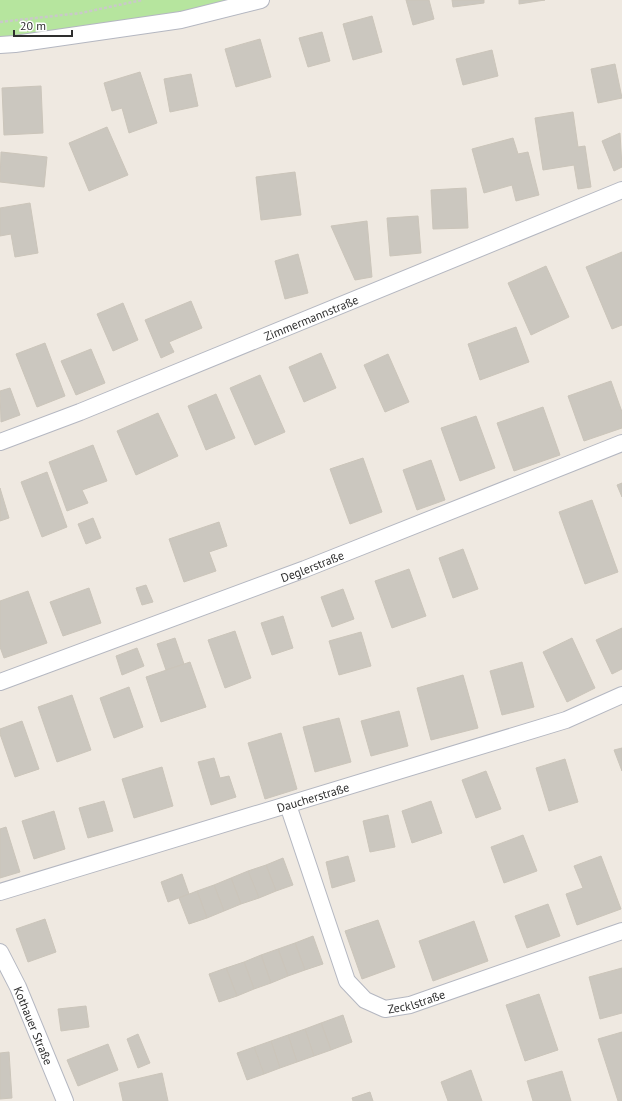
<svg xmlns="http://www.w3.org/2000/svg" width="622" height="1101" viewBox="0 0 622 1101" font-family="'PT Sans',sans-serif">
<rect width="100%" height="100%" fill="#efe9e1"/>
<polygon fill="#b6e59e" points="0,0 241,0 181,16 0,38"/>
<g fill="#cbc7bf" stroke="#cbc5ba">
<polygon points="406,0 429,0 434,19 413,25"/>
<polygon points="452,0 484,0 484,3 453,7"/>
<polygon points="519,0 545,0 519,4"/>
<polygon points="372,16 382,52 353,60 343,24"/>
<polygon points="322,32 330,61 308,67 299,38"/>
<polygon points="260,39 271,77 236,87 225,49"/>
<polygon points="492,50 498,76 463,85 456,59"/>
<polygon points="615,64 622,98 598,103 591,69"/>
<polygon points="140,72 157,123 129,133 122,108 112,111 104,83"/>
<polygon points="191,74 198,106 170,112 164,79"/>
<polygon points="41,86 43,133 4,135 2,88"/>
<polygon points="573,112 578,147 585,146 591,187 578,189 574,165 543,170 535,118"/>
<polygon points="107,127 128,175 89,191 69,143"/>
<polygon points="620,133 622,167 614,171 602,141"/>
<polygon points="513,138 518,154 528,152 539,195 516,201 512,185 484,193 472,149"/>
<polygon points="1,152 47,157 44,187 0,182"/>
<polygon points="295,172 301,215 261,220 256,177"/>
<polygon points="466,188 468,228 433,229 431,190"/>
<polygon points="30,203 38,253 15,257 11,234 0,236 0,208"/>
<polygon points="418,216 421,253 390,256 387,218"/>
<polygon points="367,221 372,277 355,280 331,226"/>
<polygon points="622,252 622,325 612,329 586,267"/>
<polygon points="298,254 308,293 285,299 275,261"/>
<polygon points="546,266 569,317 531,335 508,283"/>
<polygon points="191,301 202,328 169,342 174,352 161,358 145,320"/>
<polygon points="123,303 138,340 113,351 97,314"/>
<polygon points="516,327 529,362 480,380 468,344"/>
<polygon points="45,343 65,396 37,407 16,354"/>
<polygon points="91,349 105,383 76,395 61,361"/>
<polygon points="321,353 336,388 304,402 289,367"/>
<polygon points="388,354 409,402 385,412 364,365"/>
<polygon points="260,375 285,432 255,445 230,388"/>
<polygon points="611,381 622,412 622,428 584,441 568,396"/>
<polygon points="10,388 20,415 1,422 0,391"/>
<polygon points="216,394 235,438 206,450 188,406"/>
<polygon points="543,407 560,455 514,471 497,423"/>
<polygon points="158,413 178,456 136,475 117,431"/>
<polygon points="476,416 495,468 460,481 441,428"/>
<polygon points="93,445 107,481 82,490 88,503 67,511 49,462"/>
<polygon points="363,458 382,512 350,524 330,469"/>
<polygon points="431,460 445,500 417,510 403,470"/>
<polygon points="47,472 67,527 42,537 21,482"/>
<polygon points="622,483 622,497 617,485"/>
<polygon points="0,488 9,518 0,521"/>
<polygon points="592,500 618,572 585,584 559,512"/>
<polygon points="93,518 101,538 86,544 78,524"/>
<polygon points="219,522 227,546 209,552 216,571 184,582 169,539"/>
<polygon points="463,549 478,589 453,598 439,558"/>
<polygon points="409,569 426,616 392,628 375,581"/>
<polygon points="146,585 153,602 142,605 136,588"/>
<polygon points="89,588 101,623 63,636 50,602"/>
<polygon points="343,589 354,619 332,627 321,597"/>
<polygon points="28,591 47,643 4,658 0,647 0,601"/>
<polygon points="283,616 293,648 272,655 261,623"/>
<polygon points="622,628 622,669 612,674 596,640"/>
<polygon points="235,631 251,678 225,688 208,640"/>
<polygon points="361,632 371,666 339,675 329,641"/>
<polygon points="175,638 184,664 166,670 157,644"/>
<polygon points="572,638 595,688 567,702 543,652"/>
<polygon points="137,648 144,666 122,675 116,656"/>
<polygon points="190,662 206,707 161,722 146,677"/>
<polygon points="522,662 534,707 502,715 490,671"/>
<polygon points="463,675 478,728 431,740 417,688"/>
<polygon points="129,687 143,727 114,738 100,698"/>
<polygon points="72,695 91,750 57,762 38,707"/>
<polygon points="399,711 408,746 371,756 361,721"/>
<polygon points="339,718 351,762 315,772 303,727"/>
<polygon points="22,721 39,769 15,777 0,734 0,729"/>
<polygon points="281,733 297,789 265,799 248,743"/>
<polygon points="622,748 622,771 614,750"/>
<polygon points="214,758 220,778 229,776 236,797 211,805 198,762"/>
<polygon points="565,759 578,802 549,811 536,768"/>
<polygon points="162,767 173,806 134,818 122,779"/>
<polygon points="486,771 501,809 476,818 462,780"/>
<polygon points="104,801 113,831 88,838 79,808"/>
<polygon points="431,801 442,833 412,843 402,811"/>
<polygon points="54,811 65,849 34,859 22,821"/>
<polygon points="388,815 395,847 370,852 363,821"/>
<polygon points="6,827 20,872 0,878 0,829"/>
<polygon points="523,835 537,871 504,883 491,847"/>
<polygon points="348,856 355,881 332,888 326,862"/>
<polygon points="601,856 621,909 577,925 566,894 583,888 574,866"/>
<polygon points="283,858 293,885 276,891 266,865"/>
<polygon points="266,865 276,891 259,898 248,871"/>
<polygon points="248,871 259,898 241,904 231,878"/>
<polygon points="182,874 189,894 168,902 161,882"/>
<polygon points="231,878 241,904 224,911 214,885"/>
<polygon points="214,885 224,911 207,918 197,891"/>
<polygon points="197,891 207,918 189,924 179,898"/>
<polygon points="548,904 560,936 527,948 515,916"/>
<polygon points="45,919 56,952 28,962 16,929"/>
<polygon points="378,920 395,967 362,979 345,931"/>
<polygon points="474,921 488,961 433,981 419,941"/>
<polygon points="313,936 323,964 305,970 295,943"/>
<polygon points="295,943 305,970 288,976 278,949"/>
<polygon points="278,949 288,976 271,983 261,955"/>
<polygon points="261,955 271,983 254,989 244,962"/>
<polygon points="244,962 254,989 237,996 226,968"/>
<polygon points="226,968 237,996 219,1002 209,974"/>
<polygon points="622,968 622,1013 600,1019 589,977"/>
<polygon points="539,994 558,1050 525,1061 506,1005"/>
<polygon points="86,1006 89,1027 61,1031 58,1009"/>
<polygon points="343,1015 352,1042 331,1050 321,1023"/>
<polygon points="321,1023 331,1050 314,1056 305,1029"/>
<polygon points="305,1029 314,1056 297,1062 288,1035"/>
<polygon points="622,1032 622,1101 618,1101 598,1039"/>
<polygon points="138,1034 150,1063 138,1068 127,1039"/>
<polygon points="288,1035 297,1062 280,1068 271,1041"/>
<polygon points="271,1041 280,1068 264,1074 254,1047"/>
<polygon points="108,1044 118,1070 78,1086 67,1060"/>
<polygon points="254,1047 264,1074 247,1080 237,1053"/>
<polygon points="9,1052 12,1098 0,1099 0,1053"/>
<polygon points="471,1070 482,1101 448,1101 441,1082"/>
<polygon points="562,1071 571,1101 533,1101 527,1081"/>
<polygon points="162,1073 168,1101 123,1101 119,1083"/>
<polygon points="370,1092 373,1101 353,1101 352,1098"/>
</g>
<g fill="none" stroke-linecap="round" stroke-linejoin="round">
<g stroke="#b4b7c1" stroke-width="18">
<g id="street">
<polyline points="0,45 15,44 181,20 261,0"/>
<path id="s1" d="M 0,442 L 80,412 L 622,190"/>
<path id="s2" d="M 0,682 L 305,569 L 622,443"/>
<path id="s3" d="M 288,805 L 347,981 L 365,1000 L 385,1009 L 410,1005 L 622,931"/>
<path id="s4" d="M 0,892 L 566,720 L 622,695"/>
<path id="s5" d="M 0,952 L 18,987 L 65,1101"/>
</g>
</g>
<polyline stroke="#c9c9c9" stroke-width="2.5" stroke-dasharray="3 2" stroke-linecap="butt" points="0,22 81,13 142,0"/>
<use href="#street" stroke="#fff" stroke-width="16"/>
</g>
<g text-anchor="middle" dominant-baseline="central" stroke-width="4" stroke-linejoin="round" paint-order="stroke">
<g font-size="12" fill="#2e2e2e" stroke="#fff">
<text stroke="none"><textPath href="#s1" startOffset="335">Zimmermannstraße</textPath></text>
<text stroke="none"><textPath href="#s2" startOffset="333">Deglerstraße</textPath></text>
<text stroke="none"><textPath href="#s4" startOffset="327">Daucherstraße</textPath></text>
<text stroke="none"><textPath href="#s3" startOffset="266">Zecklstraße</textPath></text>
<text stroke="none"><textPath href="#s5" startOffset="81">Kothauer Straße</textPath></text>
</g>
</g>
<path d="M14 30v6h58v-6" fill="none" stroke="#2e2e2e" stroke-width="2"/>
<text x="20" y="30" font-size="12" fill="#2e2e2e" stroke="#ffffff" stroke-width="3" paint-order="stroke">20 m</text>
</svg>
